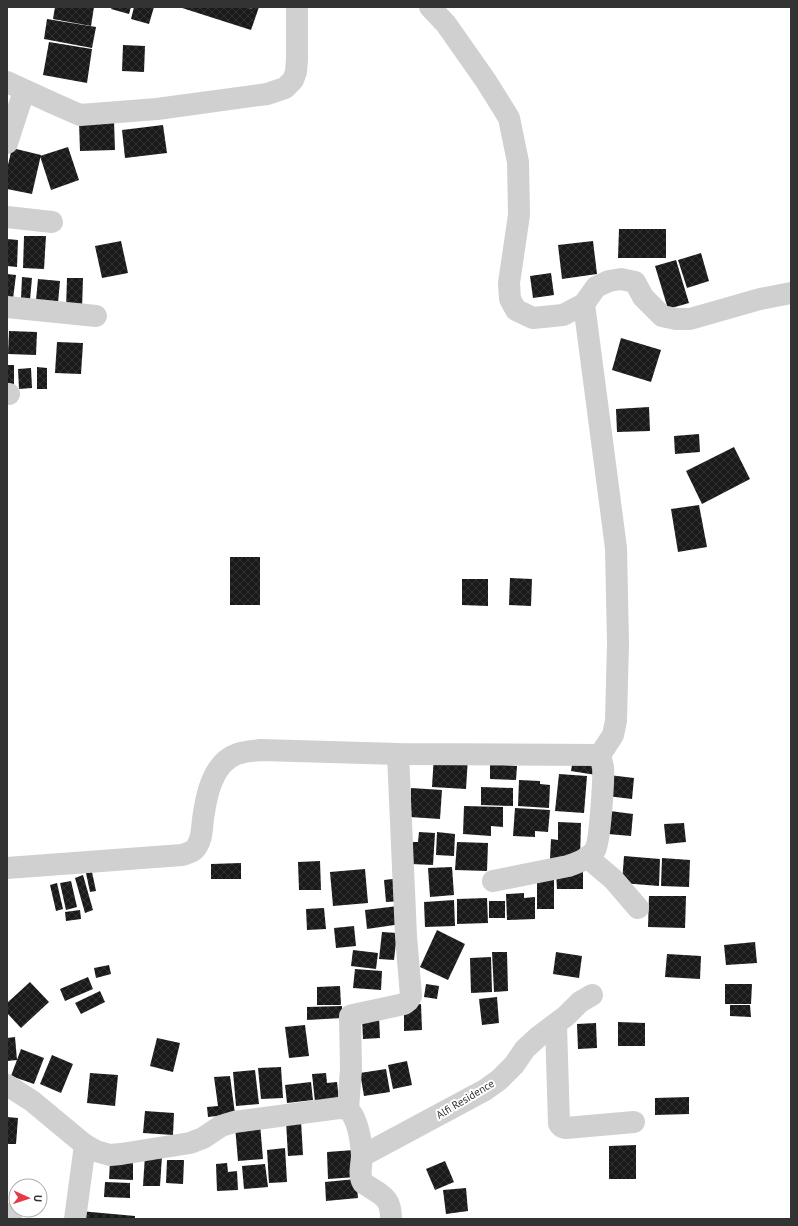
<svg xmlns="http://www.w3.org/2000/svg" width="798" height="1226" viewBox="0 0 798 1226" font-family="'PT Sans',sans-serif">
<defs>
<pattern id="building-cross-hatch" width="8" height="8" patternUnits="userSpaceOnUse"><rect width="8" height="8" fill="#1a1a1a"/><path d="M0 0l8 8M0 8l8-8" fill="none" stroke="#333"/></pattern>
</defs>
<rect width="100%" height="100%" fill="#fff"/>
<g fill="url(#building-cross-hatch)">
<polygon points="55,7 94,7 91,26 53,19"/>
<polygon points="112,7 131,7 129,14 111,9"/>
<polygon points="134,7 154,7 149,24 131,19"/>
<polygon points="179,7 245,7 253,9 248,7 259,7 251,30"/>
<polygon points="47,19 96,27 92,48 44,39"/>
<polygon points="49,42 92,49 87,83 43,75"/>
<polygon points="123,45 145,46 144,72 122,71"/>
<polygon points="114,121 115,150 80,151 79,122"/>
<polygon points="163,125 167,153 125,158 122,130"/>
<polygon points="68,147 79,180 51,190 40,156"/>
<polygon points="12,148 41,155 32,194 7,189 7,169"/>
<polygon points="619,229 666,229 666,258 618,258"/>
<polygon points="24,236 46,236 44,269 23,268"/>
<polygon points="7,239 18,240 17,267 7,266"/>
<polygon points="121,241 128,273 102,278 95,246"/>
<polygon points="593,241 597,274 562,279 558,245"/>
<polygon points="701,253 709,281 687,288 678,260"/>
<polygon points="676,260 689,303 668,309 655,266"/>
<polygon points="551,273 554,295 533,298 530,276"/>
<polygon points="7,274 16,275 13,299 7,298"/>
<polygon points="22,277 32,278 30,300 21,299"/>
<polygon points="67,278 83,278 82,309 66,309"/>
<polygon points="38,279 60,281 58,303 36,300"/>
<polygon points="9,331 37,332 36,355 8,354"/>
<polygon points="621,338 661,350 651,382 612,370"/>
<polygon points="57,342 83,343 81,374 55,373"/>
<rect x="7" y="365" width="7" height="27"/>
<polygon points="37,367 47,368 47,389 37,389"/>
<polygon points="31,368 32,388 19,389 18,369"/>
<polygon points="649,407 650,431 617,432 616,409"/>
<polygon points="699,434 700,452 675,454 674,436"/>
<polygon points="734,447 750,479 702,504 686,471"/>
<polygon points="699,505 707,547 678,552 671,509"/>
<rect x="230" y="557" width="30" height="48"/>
<polygon points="510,578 532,579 531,606 509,605"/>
<polygon points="462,579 488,579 488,606 462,605"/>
<polygon points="434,755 468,757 466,789 432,787"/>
<polygon points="573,759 598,763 596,775 571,771"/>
<polygon points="490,764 517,766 516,780 490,779"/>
<polygon points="559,774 587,776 584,813 555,811"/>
<polygon points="609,775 634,778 632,799 607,796"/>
<polygon points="519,780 540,781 540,784 550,785 549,808 518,806"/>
<polygon points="481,787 513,788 513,806 481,805"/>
<polygon points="411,788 442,790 440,819 410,817"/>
<polygon points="464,806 503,807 503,827 491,826 491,836 463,834"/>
<polygon points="515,808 550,810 548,832 535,831 535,837 513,836"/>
<polygon points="610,811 633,814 631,836 608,834"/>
<polygon points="558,822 581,823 580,859 550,859 551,839 558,840"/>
<polygon points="684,823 686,842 666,844 664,824"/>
<polygon points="419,832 435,833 433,865 411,864 413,842 418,842"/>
<polygon points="437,832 455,834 454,856 436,855"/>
<polygon points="457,842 488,843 487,871 455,870"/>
<polygon points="624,856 660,859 659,886 622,883"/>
<polygon points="662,858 690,860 689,887 661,886"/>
<polygon points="320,861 321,890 299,890 298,862"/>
<polygon points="241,863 241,879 211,879 211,864"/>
<polygon points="452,867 454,895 430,897 428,868"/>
<polygon points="365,869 368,903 333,906 330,872"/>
<polygon points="92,872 96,891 90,892 86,873"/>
<polygon points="556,872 583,872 583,889 557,889"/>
<polygon points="554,873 554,909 537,909 537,877"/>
<polygon points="83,875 93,910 85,913 75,878"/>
<polygon points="401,878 403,901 386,902 384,880"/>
<polygon points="71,881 77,907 66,910 60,883"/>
<polygon points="57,883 63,909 56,911 50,885"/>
<polygon points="524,893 524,898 535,897 535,919 507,920 506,894"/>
<polygon points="649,896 686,896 685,928 648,927"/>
<polygon points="487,898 488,923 457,924 457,899"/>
<polygon points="454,900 455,926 425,927 424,902"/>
<rect x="489" y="901" width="16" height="17"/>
<polygon points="398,906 401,924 367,929 365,910"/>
<polygon points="324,908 326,929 307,930 306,909"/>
<polygon points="80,910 81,919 66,921 65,912"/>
<polygon points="354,926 356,946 336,948 334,928"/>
<polygon points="437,930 465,944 448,980 420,967"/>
<polygon points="382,932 397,933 394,960 379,959"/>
<polygon points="755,942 757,963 726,965 724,945"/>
<polygon points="353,950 378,953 376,969 351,966"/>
<polygon points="492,952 507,952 508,991 494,992"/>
<polygon points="556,952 582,956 579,978 553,974"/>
<polygon points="667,954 701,956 700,979 665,977"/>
<polygon points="491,957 492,992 471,993 470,958"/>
<polygon points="109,965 111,974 96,978 94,968"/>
<polygon points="355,969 382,971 381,990 353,988"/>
<polygon points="88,977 93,989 65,1001 60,989"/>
<polygon points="30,982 49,1002 21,1028 7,1013 7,1003"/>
<polygon points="426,984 439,986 437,999 424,997"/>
<polygon points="725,984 752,984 751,1004 725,1004"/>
<polygon points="340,986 341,1005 317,1005 317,987"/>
<polygon points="100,991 105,1002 81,1014 75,1003"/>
<polygon points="497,997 499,1023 482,1025 479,999"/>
<polygon points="421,1004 422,1030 404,1031 404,1005"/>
<polygon points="730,1005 750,1005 751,1017 730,1016"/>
<polygon points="342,1006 342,1018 307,1020 307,1007"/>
<polygon points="379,1017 380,1038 363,1039 362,1018"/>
<polygon points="618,1022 645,1023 645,1046 618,1046"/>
<polygon points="596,1023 597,1048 578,1049 577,1024"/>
<polygon points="305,1025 309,1056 289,1058 285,1027"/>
<polygon points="15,1037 17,1060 7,1061 7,1038"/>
<polygon points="157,1038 180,1043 173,1072 150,1066"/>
<polygon points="21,1049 44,1058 34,1084 11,1076"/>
<polygon points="52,1055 73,1064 61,1093 40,1084"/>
<polygon points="407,1061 412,1085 393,1089 388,1065"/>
<polygon points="281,1067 283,1098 261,1099 258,1068"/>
<polygon points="386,1069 390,1092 364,1096 360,1073"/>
<polygon points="255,1070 259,1104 236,1106 233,1072"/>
<polygon points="90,1073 118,1075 115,1106 87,1103"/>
<polygon points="326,1073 327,1083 337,1082 339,1100 315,1102 312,1074"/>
<polygon points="230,1076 235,1114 208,1117 207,1107 218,1106 214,1077"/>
<polygon points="311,1082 313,1100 287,1103 285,1085"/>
<polygon points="689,1097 689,1114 655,1115 655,1098"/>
<polygon points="145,1111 174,1113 173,1135 143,1133"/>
<polygon points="7,1117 18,1118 16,1144 7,1144"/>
<polygon points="286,1121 301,1121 303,1155 288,1156"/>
<polygon points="260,1124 263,1159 238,1161 235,1126"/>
<polygon points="636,1145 636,1179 609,1179 609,1146"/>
<polygon points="285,1148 287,1182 269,1183 267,1150"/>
<polygon points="354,1150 356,1177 328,1179 327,1152"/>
<polygon points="145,1155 162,1156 160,1186 143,1186"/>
<polygon points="167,1160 184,1160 183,1184 166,1183"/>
<polygon points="445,1161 454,1182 435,1190 426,1169"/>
<polygon points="110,1162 133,1162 133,1180 109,1179"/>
<polygon points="227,1163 228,1172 237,1171 238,1190 217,1191 216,1164"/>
<polygon points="265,1164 268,1187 244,1189 242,1166"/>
<polygon points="356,1179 358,1198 326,1201 325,1182"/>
<polygon points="105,1182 130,1183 130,1198 104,1197"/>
<polygon points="466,1188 468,1211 446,1214 443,1190"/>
<polygon points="80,1211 135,1216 135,1219 79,1219"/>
</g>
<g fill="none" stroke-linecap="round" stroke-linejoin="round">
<g stroke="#d0d0d0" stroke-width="22">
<polyline points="430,7 446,24 486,81 509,118 518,162 519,215 509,283 510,299 516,310 533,318 563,315 584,304 596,287 609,281 621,279 635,282 643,297 662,316 676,319 690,319 760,299 791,293"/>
<polyline points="7,82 55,104 80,115 157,109 267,94 285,88 293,80 296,72 297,59 297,7"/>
<polyline points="7,143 24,91"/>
<polyline points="7,217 52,222"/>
<polyline points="7,307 96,316"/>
<polyline points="7,394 9,394"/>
<polyline points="587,857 613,879 638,908"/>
<path d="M 7,868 L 182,855 C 188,853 194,852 197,846 C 202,839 202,827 203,819 C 206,797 212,763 237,754 C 245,751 253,751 261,750 L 398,754 L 600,755 L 613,735 L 616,721 L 618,643 L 616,548 L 584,304"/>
<path d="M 493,881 L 568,866 C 577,863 589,859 595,850 C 600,842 604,779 603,767 C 602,763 601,759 600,755"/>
<polyline points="556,1025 559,1124 562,1127 566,1128 634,1122"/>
<path d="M 7,1085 L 32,1101 L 85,1145 L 96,1151 L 110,1155 L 121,1154 L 190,1143 L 203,1138 L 221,1126 L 234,1122 L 339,1108 L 348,1109 C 358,1119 361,1141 362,1155 C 362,1164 358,1174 363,1183 C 365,1185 369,1186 371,1188 C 386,1197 391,1201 391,1219"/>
<polyline points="348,1109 351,1069 350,1016 353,1015 404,1004 408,1001 411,996 406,936 398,754"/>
<polyline points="362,1156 485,1090 499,1080 514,1065 525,1049 538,1037 566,1016 580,1002 592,995"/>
<polyline points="10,1214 11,1219"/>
<polyline points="75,1219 85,1145"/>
</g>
</g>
<g text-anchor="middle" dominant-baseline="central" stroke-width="4" stroke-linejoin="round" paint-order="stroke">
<g font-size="11" fill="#333" stroke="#fff">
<text transform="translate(465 1099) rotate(-31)">Alfi Residence</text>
</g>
</g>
<rect width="798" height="1226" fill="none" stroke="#333333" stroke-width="16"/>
<g transform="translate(28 1198) rotate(93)"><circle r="19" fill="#ffffff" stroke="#adadad"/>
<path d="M0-3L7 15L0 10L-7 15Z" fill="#e63946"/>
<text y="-6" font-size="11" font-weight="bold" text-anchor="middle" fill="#333333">U</text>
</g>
</svg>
